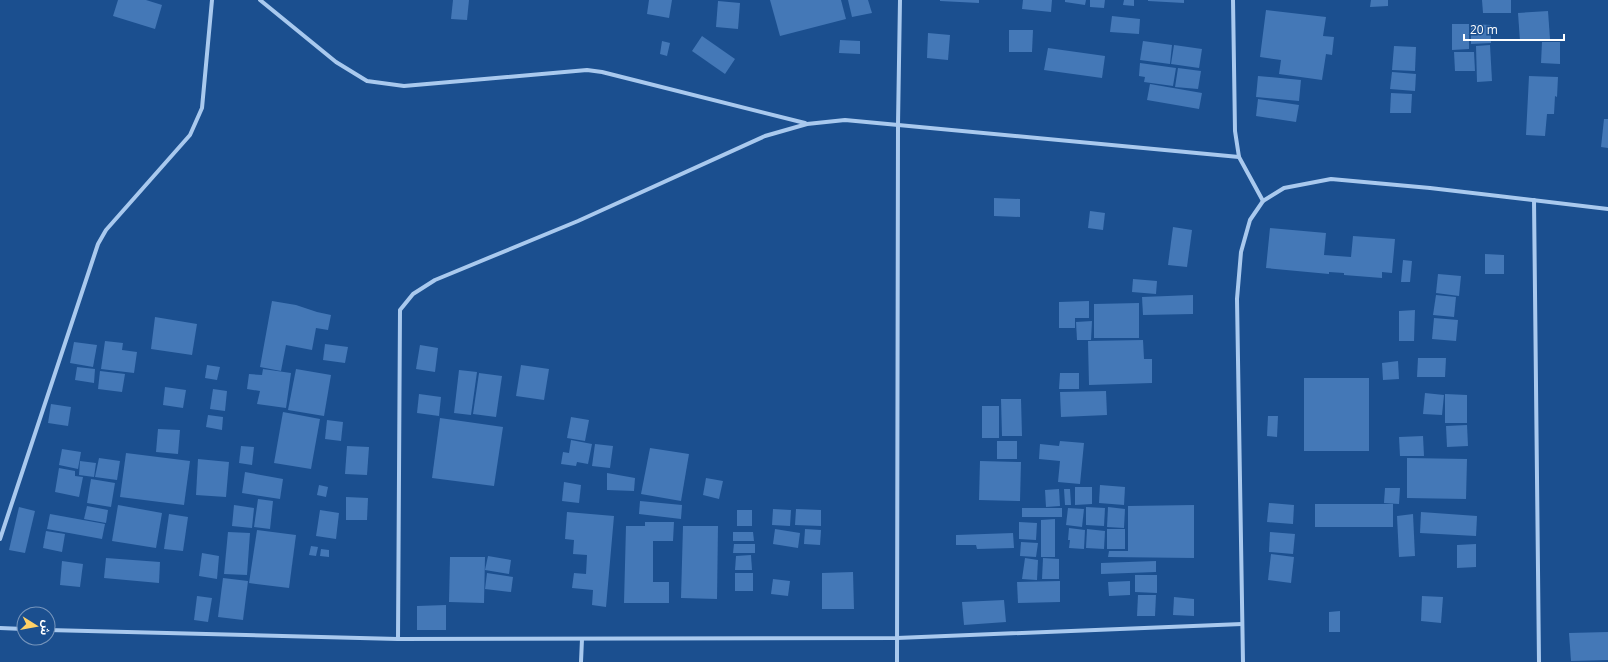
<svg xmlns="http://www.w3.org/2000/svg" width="1608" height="662" viewBox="0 0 1608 662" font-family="'Open Sans','Noto Sans Arabic',sans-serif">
<rect width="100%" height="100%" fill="#1b4f8f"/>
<g fill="#4478b7">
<polygon points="118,0 146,0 162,5 155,29 113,16"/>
<polygon points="453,0 469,0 467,20 451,19"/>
<polygon points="649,0 672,0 669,18 647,14"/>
<polygon points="770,0 841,0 846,19 780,36"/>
<polygon points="848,0 868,0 872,13 852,17"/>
<polygon points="940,0 979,0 979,3 940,1"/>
<polygon points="1023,0 1052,0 1051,12 1022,9"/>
<polygon points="1065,0 1086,0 1085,5 1065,2"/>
<polygon points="1090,0 1105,0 1104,8 1090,7"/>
<polygon points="1124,0 1134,0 1134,6 1123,5"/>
<polygon points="1148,0 1184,0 1184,3 1148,1"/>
<polygon points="1371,0 1388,0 1388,6 1370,7"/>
<polygon points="1482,0 1511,0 1511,13 1483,13"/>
<polygon points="718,1 740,3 738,29 716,27"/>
<polygon points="1266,10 1326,17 1323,36 1334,37 1332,55 1326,54 1322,80 1279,74 1281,60 1260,57"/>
<polygon points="1548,11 1550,39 1520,41 1518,13"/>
<polygon points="1112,16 1140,19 1139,34 1110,32"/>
<polygon points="1452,24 1469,24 1469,49 1452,50"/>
<polygon points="1471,24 1491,25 1491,43 1471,44"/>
<polygon points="1009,30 1033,30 1032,52 1009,52"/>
<polygon points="928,33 950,35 948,60 927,58"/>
<polygon points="702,36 735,59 725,74 692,51"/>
<polygon points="840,40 860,41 860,54 839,53"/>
<polygon points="662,41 670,43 667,56 660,54"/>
<polygon points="1143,41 1172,45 1170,64 1140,60"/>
<polygon points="1542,42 1560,42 1560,64 1541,63"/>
<polygon points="1174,45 1202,49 1199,68 1171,64"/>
<polygon points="1490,45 1492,81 1477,82 1476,46"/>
<polygon points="1394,46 1416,47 1415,71 1392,70"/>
<polygon points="1048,48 1105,56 1102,78 1044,70"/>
<polygon points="1454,52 1474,52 1475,71 1455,71"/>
<polygon points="1140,63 1176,68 1173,86 1144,82 1145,77 1139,76"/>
<polygon points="1178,68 1201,71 1198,89 1175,87"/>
<polygon points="1392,72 1416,74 1415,91 1390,89"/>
<polygon points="1258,76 1301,80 1299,101 1256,97"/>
<polygon points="1529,76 1558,77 1557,97 1555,96 1554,114 1547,114 1545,136 1526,135"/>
<polygon points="1150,84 1202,93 1199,109 1147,100"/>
<polygon points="1391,93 1412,94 1411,113 1390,113"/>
<polygon points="1258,99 1299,105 1296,122 1256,116"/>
<polygon points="1604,119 1608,119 1608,148 1601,147"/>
<polygon points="994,198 1020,199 1020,217 994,216"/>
<polygon points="1090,211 1105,213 1103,230 1088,228"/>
<polygon points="1173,227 1192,230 1187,267 1168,265"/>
<polygon points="1270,228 1326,233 1324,255 1351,257 1353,236 1395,239 1392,273 1382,272 1382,278 1344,275 1344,273 1329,272 1329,274 1266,268"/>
<polygon points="1485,254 1504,255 1504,274 1485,274"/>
<polygon points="1403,260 1412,261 1410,282 1401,282"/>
<polygon points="1438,274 1461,276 1459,296 1436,293"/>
<polygon points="1133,279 1157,281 1156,294 1132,292"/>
<polygon points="1193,295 1193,314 1143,315 1142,297"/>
<polygon points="1436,295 1456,297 1454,317 1433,315"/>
<polygon points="272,301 296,305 317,312 331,315 328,330 316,328 312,350 286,345 281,371 260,367"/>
<polygon points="1089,301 1089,318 1075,318 1075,328 1059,328 1059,302"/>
<polygon points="1139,303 1139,338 1094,338 1094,304"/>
<polygon points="1415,310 1414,341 1399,341 1399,311"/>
<polygon points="155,317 197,324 192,355 151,349"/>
<polygon points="1434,318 1458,320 1456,341 1432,339"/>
<polygon points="1092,321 1091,340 1077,340 1076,322"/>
<polygon points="1143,340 1144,359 1152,359 1152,383 1089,385 1088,341"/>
<polygon points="105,341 123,343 122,350 137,352 134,373 101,369"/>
<polygon points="74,342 97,345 93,367 70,363"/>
<polygon points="325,344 348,347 345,363 323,360"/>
<polygon points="420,345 438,348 435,372 416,369"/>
<polygon points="1418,358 1446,358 1445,377 1417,377"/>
<polygon points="1398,361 1399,379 1383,380 1382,363"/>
<polygon points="207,365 220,367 217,380 205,378"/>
<polygon points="521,365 549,369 544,400 516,396"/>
<polygon points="77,367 95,369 94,383 75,380"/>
<polygon points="263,369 291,373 286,408 257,404 260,391 247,389 249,374 262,375"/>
<polygon points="296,369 331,375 324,416 288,410"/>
<polygon points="459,370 477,372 471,415 454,413"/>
<polygon points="100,371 125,374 122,392 98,389"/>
<polygon points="479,373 502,376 496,417 473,414"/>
<polygon points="1060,373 1079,373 1079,389 1059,389"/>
<rect x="1304" y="378" width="65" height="73"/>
<polygon points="165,387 186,390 183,408 163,405"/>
<polygon points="213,389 227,391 225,411 210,409"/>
<polygon points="1106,391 1107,415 1061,417 1060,392"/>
<polygon points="1425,393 1444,395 1442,415 1423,414"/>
<polygon points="419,394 441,397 439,416 417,413"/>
<polygon points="1445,394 1467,395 1467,423 1445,423"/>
<polygon points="1001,399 1021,399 1022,436 1002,436"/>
<polygon points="51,404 71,407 68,426 48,423"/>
<rect x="982" y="406" width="17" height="32"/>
<polygon points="283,412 320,419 311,469 274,463"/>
<polygon points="208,415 223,417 222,430 206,427"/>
<polygon points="1268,416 1278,416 1277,437 1267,436"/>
<polygon points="571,417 589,420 585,441 567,438"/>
<polygon points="440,418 503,427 494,486 432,478"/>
<polygon points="327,420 343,422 341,441 325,439"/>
<polygon points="1467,425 1468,446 1447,447 1446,426"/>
<polygon points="158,429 180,430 178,454 156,452"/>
<polygon points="1423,436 1424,456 1400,456 1399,437"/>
<polygon points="571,440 592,444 588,464 577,462 576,466 561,464 563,452 569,453"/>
<rect x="997" y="441" width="20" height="18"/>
<polygon points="1060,441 1084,443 1080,484 1058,482 1060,461 1039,459 1040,444 1059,446"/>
<polygon points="595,444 613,446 610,468 592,466"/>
<polygon points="241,446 254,447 252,465 239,463"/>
<polygon points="347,446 369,447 367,475 345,474"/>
<polygon points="650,448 689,454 681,501 641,494"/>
<polygon points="62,449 81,452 78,469 59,465"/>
<polygon points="126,453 190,461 184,505 120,497"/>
<polygon points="99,458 120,461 117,480 95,477"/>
<polygon points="1407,458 1467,459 1466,499 1407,498"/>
<polygon points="198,459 229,462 226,497 196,495"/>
<polygon points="80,461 96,463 94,477 79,475"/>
<polygon points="980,461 1021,462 1020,501 979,500"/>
<polygon points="59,468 75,471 75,476 83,477 79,497 55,492"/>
<polygon points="245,472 283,479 280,499 242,493"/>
<polygon points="607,473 635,478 634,491 607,490"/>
<polygon points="706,478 723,481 719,499 703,495"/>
<polygon points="91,479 115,483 111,507 87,503"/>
<polygon points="564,482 581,485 579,503 562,501"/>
<polygon points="319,485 328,487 326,497 317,495"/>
<polygon points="1100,485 1125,487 1124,505 1099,503"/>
<polygon points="1075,487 1092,487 1092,504 1075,505"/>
<polygon points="1385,488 1400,488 1399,504 1384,503"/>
<polygon points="1059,489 1060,506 1046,507 1045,490"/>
<polygon points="1064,489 1070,489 1071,505 1065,505"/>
<polygon points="346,497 368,498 367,520 346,520"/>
<polygon points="258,499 273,501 270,529 254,527"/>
<polygon points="640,501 682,505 681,519 639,514"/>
<polygon points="1269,503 1294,505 1293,524 1267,522"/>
<rect x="1315" y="504" width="78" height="23"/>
<polygon points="118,505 162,513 156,548 112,541"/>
<polygon points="234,505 254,508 252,528 232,526"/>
<polygon points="1194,505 1194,558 1108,557 1109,551 1128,551 1128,506"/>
<polygon points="87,506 108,510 106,523 84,519"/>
<polygon points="19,507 35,511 25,553 9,550"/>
<polygon points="1086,507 1105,508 1104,526 1086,525"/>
<polygon points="1108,507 1125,509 1124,528 1107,527"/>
<rect x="1022" y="508" width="40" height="9"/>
<polygon points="1068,508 1084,509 1082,527 1066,525"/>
<polygon points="773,509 791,510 790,526 772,525"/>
<polygon points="796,509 821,510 821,526 795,525"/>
<polygon points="320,510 339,513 336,539 316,536"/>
<rect x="737" y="510" width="15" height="16"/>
<polygon points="567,512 614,516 606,607 592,605 593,590 572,588 574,573 586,574 587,555 573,554 574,540 565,539"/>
<polygon points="1421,512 1477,516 1476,536 1420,533"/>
<polygon points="50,514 105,524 102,539 47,529"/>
<polygon points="169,514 188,517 183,551 164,549"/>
<polygon points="1413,514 1415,556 1399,557 1397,516"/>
<polygon points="1055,519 1055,557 1041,557 1041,520"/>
<polygon points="645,522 674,522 673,541 653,541 653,582 669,582 669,603 624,603 626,526 645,526"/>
<polygon points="1019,522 1037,523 1036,540 1019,539"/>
<polygon points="683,526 718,526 717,599 681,598"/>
<polygon points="1069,528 1085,530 1084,549 1069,548 1070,540 1068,540"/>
<polygon points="775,529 800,533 798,548 773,544"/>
<polygon points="805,529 821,530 820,545 804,544"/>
<polygon points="1087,529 1105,531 1104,549 1086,548"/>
<rect x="1107" y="529" width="18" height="20"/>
<polygon points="257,530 296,535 289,588 249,583"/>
<polygon points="46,531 65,534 62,552 43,548"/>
<polygon points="228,532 250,533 247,575 224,574"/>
<polygon points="733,532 753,532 754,541 733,541"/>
<polygon points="1270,532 1295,534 1293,554 1269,552"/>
<polygon points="1013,533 1014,548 977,549 976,545 956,545 956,535"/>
<polygon points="1021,542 1038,543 1036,557 1020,556"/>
<polygon points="734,544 755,544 755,553 733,553"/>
<polygon points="1476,544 1476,567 1457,568 1457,545"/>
<polygon points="311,546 318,547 316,556 309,555"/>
<polygon points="321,549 329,550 329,557 320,556"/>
<polygon points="202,553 219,556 217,579 199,576"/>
<polygon points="1271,554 1294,557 1291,583 1268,580"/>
<polygon points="751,555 752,570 735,570 736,556"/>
<polygon points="488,556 511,560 509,574 485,570"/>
<polygon points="450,557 485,557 484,603 449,602"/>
<polygon points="106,558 160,562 159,583 104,578"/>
<polygon points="1025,558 1038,560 1037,580 1022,579"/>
<polygon points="1043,558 1059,559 1059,579 1042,579"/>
<polygon points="62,561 83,564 80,587 60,585"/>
<polygon points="1156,561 1156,572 1101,574 1101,563"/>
<polygon points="853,572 854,609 822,609 822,573"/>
<polygon points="487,573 513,577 511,592 485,589"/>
<rect x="735" y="573" width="18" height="18"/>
<polygon points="1135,575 1157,575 1157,593 1135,592"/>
<polygon points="223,578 248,581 243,620 218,617"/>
<polygon points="773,579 790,581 788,596 771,594"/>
<polygon points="1060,581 1060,602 1018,603 1017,582"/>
<polygon points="1130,581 1130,595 1109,596 1108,582"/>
<polygon points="1138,595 1156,595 1155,616 1137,616"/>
<polygon points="197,596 212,598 208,622 194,620"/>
<polygon points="1422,596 1443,597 1441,623 1421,621"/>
<polygon points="1174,597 1194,599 1194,616 1173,615"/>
<polygon points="1004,600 1006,622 964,625 962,602"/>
<polygon points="446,605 446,630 417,630 417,606"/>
<polygon points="1340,611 1340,632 1329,632 1329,612"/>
<polygon points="1608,632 1608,660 1571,661 1569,633"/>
</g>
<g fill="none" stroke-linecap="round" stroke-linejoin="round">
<g stroke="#a9c9ee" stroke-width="4">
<polyline points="260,0 336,62 367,81 404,86 587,70 602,72 805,123"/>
<polyline points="1233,0 1235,131 1239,157 1263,201"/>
<polyline points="1239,157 845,120 807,124 765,136 578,221 435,280 413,294 400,310 398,639 897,638 1242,624"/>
<polyline points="1534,200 1539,662"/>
<polyline points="0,539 98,244 106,230 190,135 202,108 212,0"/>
<polyline points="0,628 24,629"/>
<polyline points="48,630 398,639"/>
<polyline points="581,662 582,639"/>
<polyline points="897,662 898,124 900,0"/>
<polyline points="1243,662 1237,299 1241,252 1250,220 1263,201 1284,188 1331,179 1430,188 1608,209"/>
</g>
</g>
<g transform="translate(36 626) rotate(101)"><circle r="19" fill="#1b4f8f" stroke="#7695bc"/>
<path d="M0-3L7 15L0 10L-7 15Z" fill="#ffd166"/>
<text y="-6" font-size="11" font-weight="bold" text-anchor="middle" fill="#ffffff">ش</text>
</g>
<path d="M1464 34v6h100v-6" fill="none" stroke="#ffffff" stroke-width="2"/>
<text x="1470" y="34" font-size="12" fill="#ffffff" stroke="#1b4f8f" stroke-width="3" paint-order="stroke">20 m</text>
</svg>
